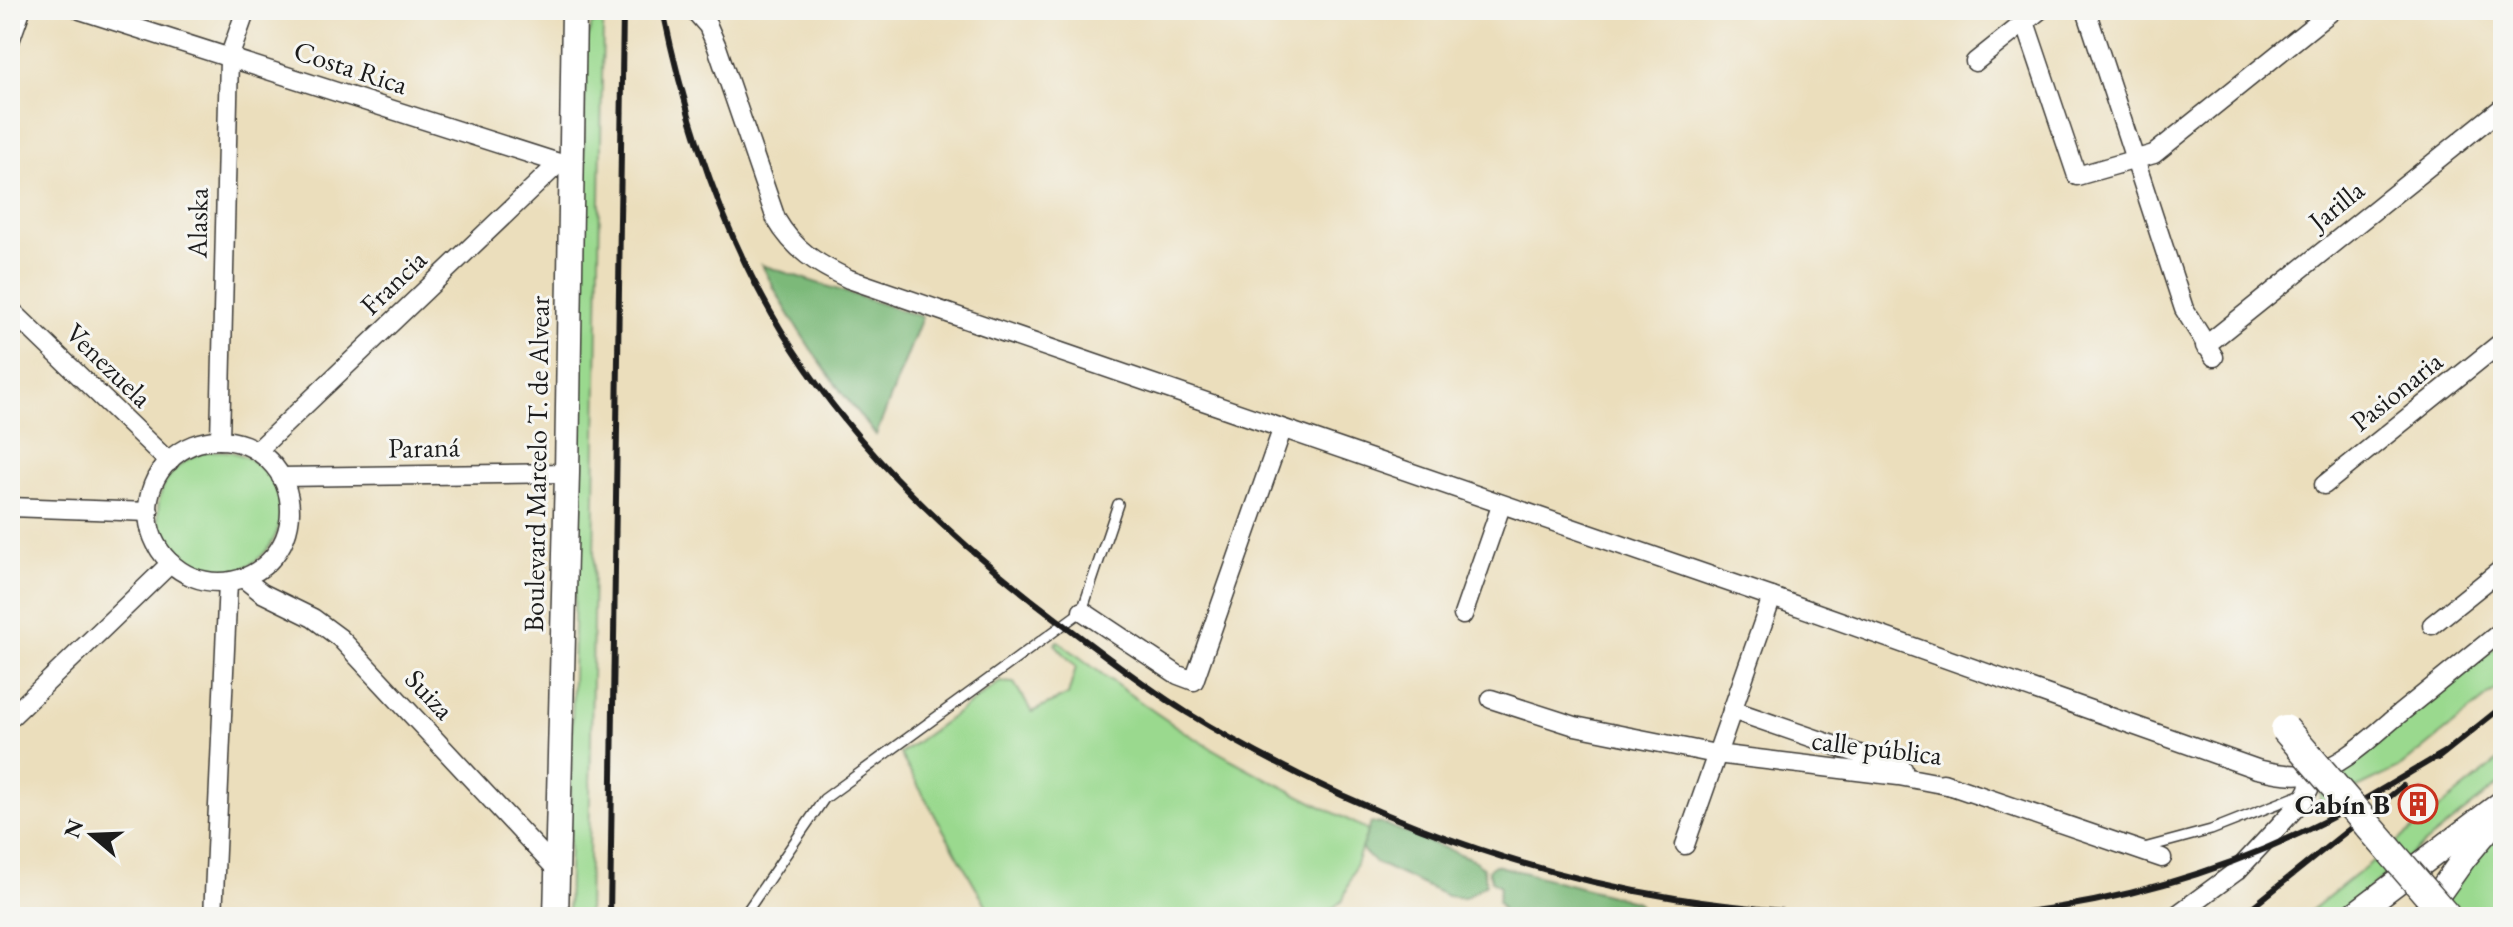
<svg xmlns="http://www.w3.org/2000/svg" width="2513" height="927" font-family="'EB Garamond',serif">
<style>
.green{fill:#9ad98e;stroke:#5b7a55;stroke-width:2}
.forest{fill:#7bb979;stroke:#4c6a4a;stroke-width:2}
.building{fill:#d88eaa}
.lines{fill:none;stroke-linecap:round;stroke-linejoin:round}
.service-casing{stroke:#3b3934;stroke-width:12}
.minor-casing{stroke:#3b3934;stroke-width:21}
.secondary-casing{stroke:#3b3934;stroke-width:27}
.service{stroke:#fff;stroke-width:9}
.minor{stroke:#fff;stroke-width:18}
.secondary{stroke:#fff;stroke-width:24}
.rail{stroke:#1c1c1c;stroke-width:6}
.primary-bridge-casing{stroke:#3b3934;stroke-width:31;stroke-linecap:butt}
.primary-bridge{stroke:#fff;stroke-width:28}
.labels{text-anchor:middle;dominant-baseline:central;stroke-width:6;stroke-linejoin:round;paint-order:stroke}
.street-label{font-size:28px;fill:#1c1c1c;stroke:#f6f6f2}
.poi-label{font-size:28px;font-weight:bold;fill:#1c1c1c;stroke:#f6f6f2;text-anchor:end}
</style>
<rect width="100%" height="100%" fill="#f6f6f2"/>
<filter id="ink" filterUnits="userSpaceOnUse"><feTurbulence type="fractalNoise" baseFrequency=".0125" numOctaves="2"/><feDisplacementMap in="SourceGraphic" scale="16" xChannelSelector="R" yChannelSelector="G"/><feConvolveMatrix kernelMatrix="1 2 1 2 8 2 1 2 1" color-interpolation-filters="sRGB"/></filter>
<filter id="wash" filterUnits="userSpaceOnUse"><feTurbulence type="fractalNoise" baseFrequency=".006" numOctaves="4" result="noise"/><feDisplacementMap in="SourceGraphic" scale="32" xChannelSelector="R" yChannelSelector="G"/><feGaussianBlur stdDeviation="1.8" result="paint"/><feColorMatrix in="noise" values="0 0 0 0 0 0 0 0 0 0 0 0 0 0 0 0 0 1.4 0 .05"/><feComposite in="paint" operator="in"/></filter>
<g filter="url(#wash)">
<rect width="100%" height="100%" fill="#ebdebc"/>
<!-- green -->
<g class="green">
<polygon points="603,21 588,917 568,917 586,42 592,24"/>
<circle cx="219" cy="512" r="61"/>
<path d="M1058,641C1101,673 1143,706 1188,734C1246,770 1307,799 1368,830L1343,900L1322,917H993L900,754L1000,682L1014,683L1032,712L1068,695L1076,667L1055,644Z"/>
<polygon points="2503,641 2503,684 2401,767 2318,807 2322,786"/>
<polygon points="2503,757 2503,781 2333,917 2303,917"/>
<polygon points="2503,824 2503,893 2482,917 2431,917"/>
</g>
<!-- forest -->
<g class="forest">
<path d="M762,265L922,317L876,435C831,382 793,327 762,265Z"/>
<polygon points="1371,823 1381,823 1472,859 1483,867 1486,884 1464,898 1447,896 1374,862 1361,849"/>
<polygon points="1495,865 1637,902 1648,917 1506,917 1498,901 1500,886 1492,881 1488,870"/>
</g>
<g id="blocks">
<!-- building -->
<polygon class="building" points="2423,790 2432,802 2412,818 2403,805"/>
</g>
</g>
<g filter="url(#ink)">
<use href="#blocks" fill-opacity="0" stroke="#3b3934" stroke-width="2"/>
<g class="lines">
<defs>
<g id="service">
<polyline points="2144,848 2211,830 2300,795"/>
<polyline points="743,917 824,799 1082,611 1118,504"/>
</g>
<g id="minor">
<polyline points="80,10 559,163"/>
<path d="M694,10L708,26L717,47L776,219C794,250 817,264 849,279L1772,597L2257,769C2274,773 2294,777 2312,773C2344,766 2373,735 2398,715C2433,687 2468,658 2503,630"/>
<polyline points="2021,10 2077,176 2154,154 2333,10"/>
<polyline points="2086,10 2184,309 2214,357"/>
<polyline points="10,41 21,10"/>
<polyline points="1975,62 2040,10"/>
<polyline points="10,309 169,462"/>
<polyline points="2205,346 2503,107"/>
<polyline points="220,440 229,58 246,10"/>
<circle cx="219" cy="511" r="71"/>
<polyline points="257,451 559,163 569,163"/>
<polyline points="281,477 567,473"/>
<polyline points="2324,485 2503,341"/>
<polyline points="10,507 149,512"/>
<polyline points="243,578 262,593 313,618 340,638 558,871"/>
<polyline points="1082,611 1178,675 1194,681 1282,430"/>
<polyline points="1463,615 1501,506"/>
<polyline points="2432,625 2503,568"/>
<polyline points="1491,699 1575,726 1716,754 1899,776 1952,786"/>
<polyline points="1732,710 1903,769"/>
<polyline points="10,718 171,563"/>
<polyline points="1943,783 2162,858"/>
<polyline points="1685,845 1772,597"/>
<polyline points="213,917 228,582"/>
<polyline points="2174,917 2238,870 2303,800 2309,789 2312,773"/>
</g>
<g id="secondary">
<polyline points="556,917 567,473 574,10"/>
<polyline points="2351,917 2503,802"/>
<polyline points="2422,917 2464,858 2496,820"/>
</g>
</defs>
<!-- service casing -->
<use href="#service" class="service-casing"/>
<!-- minor casing -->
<use href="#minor" class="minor-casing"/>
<!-- secondary casing -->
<use href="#secondary" class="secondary-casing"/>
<!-- service -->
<use href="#service" class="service"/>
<!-- minor -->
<use href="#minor" class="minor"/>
<!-- secondary -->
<use href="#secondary" class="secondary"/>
<!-- rail -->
<g class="rail">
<path d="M663,10C687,128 726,244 791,346C861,455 956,543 1059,621C1101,652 1142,685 1186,712C1333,802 1504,871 1675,898C1742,909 1811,914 1879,917"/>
<polyline points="2438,758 2503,706"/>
<polyline points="610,917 623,10"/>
<path d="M1981,917C2100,907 2216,876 2323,822C2365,801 2405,775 2445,752"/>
<polyline points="2240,917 2403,786"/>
</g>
<defs>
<polyline id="primary-bridge" points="2285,729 2447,917"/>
</defs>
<!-- primary-bridge casing -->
<use href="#primary-bridge" class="primary-bridge-casing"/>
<!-- primary-bridge -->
<use href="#primary-bridge" class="primary-bridge"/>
</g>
</g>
<!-- icons -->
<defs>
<symbol id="building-ring" viewBox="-11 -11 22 22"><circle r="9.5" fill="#f6f6f2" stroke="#c8321e" stroke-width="1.5"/><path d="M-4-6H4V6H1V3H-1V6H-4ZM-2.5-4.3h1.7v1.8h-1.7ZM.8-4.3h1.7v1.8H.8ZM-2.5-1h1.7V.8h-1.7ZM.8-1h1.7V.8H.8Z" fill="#c8321e"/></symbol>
</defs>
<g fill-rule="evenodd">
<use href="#building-ring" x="2396" y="782" width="44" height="44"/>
</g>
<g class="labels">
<!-- street labels -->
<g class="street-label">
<text transform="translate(351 67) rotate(18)">Costa Rica</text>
<text transform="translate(2336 205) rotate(-39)">Jarilla</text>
<text transform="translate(197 223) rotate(-89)">Alaska</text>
<text transform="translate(393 282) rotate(-44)">Francia</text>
<text transform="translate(109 365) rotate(44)">Venezuela</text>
<text transform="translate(2396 391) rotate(-39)">Pasionaria</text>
<text transform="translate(424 447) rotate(-1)">Paraná</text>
<text transform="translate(536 464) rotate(-89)">Boulevard Marcelo T. de Alvear</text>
<text transform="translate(430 694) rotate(47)">Suiza</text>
<text transform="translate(1877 747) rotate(7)">calle pública</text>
</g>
<!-- poi labels -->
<g class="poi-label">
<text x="2390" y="804">Cabín B</text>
</g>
</g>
<!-- margin -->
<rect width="2513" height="927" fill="none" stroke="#f6f6f2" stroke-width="40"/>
<!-- north arrow -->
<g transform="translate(92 835) rotate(289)" stroke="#f6f6f2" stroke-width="6" paint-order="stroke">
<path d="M0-6L14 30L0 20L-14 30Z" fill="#1c1c1c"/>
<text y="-12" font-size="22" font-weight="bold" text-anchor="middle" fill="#1c1c1c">N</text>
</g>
</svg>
